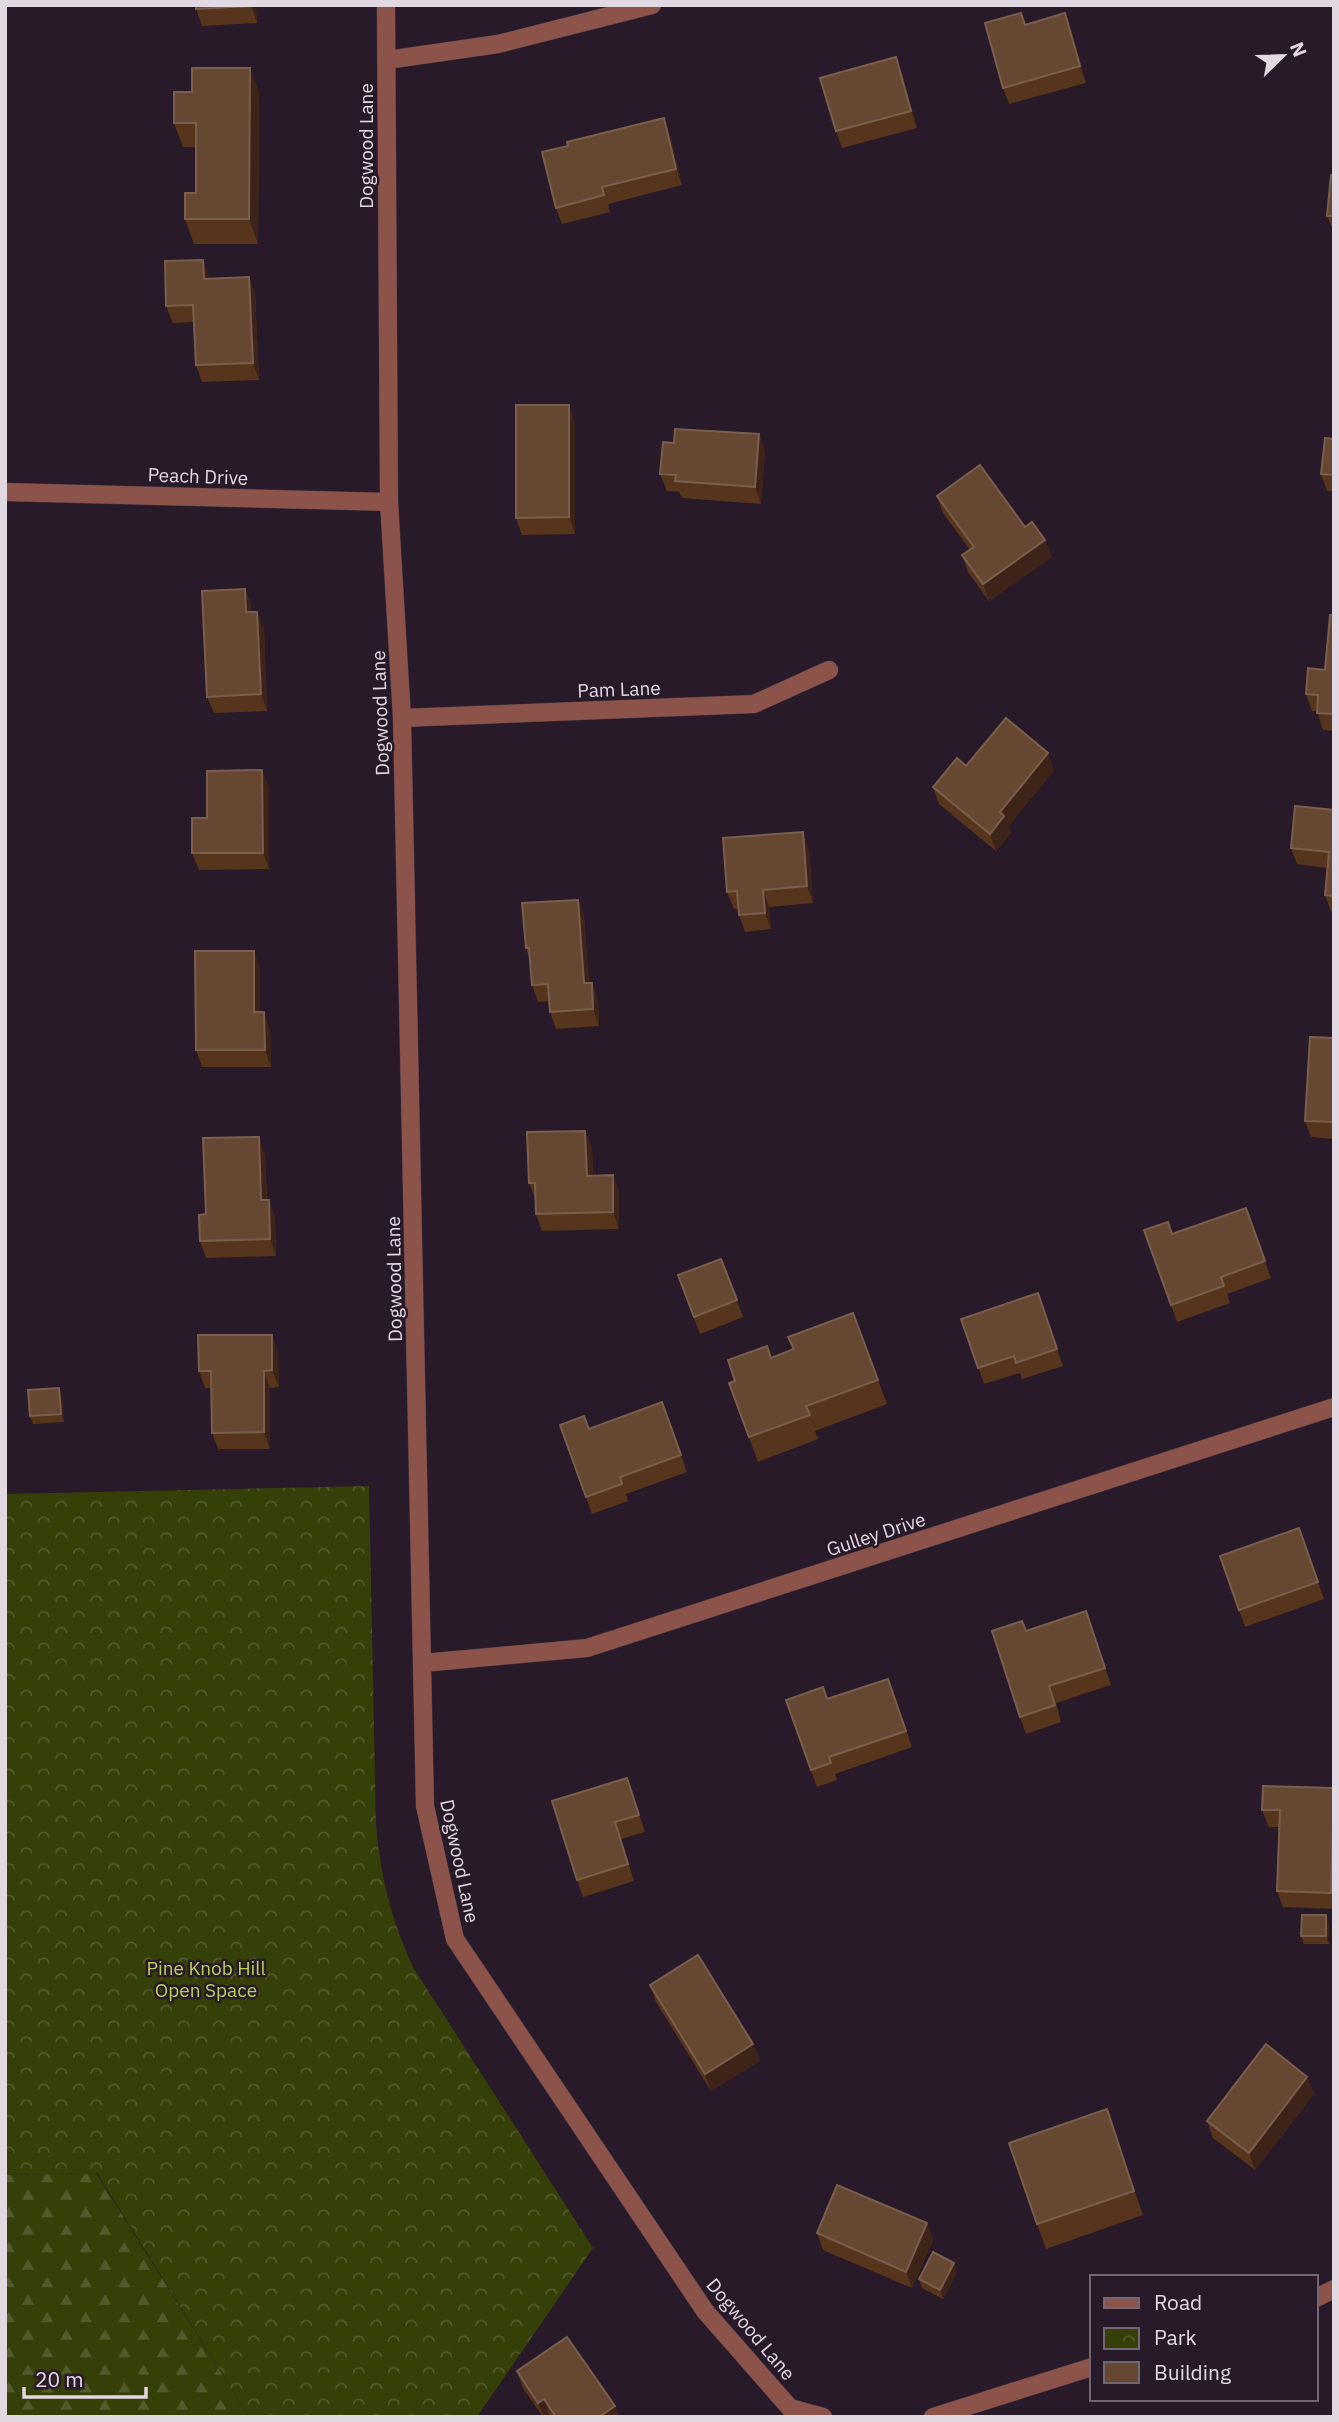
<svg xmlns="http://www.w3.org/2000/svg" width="1339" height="2422" font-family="'IBM Plex Sans',sans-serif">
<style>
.forest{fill:url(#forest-firs)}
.park{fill:url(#park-crowns)}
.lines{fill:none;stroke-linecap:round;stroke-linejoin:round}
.street-casing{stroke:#423542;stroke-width:19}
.street{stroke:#8c534b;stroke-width:18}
.wall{fill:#57351c}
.shaded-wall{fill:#3e2318}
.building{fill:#664731;stroke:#7a5e4d;stroke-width:2}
.labels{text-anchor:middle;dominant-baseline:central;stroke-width:5;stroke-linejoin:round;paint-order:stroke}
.street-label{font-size:19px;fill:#e2d8e2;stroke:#281a28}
.park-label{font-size:19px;fill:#b9cf5e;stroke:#281a28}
</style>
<defs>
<pattern id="forest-firs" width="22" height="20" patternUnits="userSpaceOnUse" patternTransform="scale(1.75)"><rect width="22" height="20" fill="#353f08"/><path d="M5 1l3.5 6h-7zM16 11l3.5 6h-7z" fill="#525a2c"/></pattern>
<pattern id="park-crowns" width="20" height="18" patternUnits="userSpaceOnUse" patternTransform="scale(1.75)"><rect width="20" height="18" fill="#353f08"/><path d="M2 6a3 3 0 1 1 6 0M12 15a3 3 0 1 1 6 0" fill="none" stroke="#525a2c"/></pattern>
</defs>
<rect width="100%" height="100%" fill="#281a28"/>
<!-- forest -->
<polygon class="forest" points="96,2173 249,2417 5,2417 5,2175"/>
<!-- park -->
<path class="park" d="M369,1486L376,1826C381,1878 391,1919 413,1967L593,2248L477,2417H249L97,2173L5,2175V1494Z"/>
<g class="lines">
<defs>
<g id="street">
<polyline points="386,5 389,502 402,718 425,1806 455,1939 705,2311 790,2408 823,2417"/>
<polyline points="387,60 498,44 652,5"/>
<polyline points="5,492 389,502"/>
<polyline points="402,718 754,704 829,670"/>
<polyline points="423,1663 587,1648 1334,1407"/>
<polyline points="1316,2298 1334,2289"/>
<polyline points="933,2417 1092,2367"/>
</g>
</defs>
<!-- street casing -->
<use href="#street" class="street-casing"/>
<!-- street -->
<use href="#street" class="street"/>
</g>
<!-- wall -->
<g class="wall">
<polygon points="196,5 256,5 257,23 202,26 196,9"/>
<polygon points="1021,13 1025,24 1071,30 1086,83 1009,104 1003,88"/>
<polygon points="896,57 902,74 917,128 842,148 836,131"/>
<polygon points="259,92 258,244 194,244 185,219 196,193 196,147 183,147 174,123"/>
<polygon points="670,135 682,185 608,204 610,212 562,224 556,208"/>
<polygon points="1334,175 1334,232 1327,216"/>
<polygon points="209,276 209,279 255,294 259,380 202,382 196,365 194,322 173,323 166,306"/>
<polygon points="575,422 575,534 522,535 516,518"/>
<polygon points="759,434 765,451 761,504 682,498 679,492 667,491 660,474 674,443"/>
<polygon points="1334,439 1334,491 1327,491 1321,474"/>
<polygon points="937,496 1025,527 1045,540 1052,557 989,601 968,572 962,555 970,550 943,513"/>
<polygon points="245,589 251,606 251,612 257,612 264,628 267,711 214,713 207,697"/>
<polygon points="1334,615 1334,731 1323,730 1317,711 1312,711 1306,694 1325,670"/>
<polygon points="966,766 1054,770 1008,827 1011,833 996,851 939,804 933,787"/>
<polygon points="269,787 269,869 199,870 192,853 207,818"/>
<polygon points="1334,810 1334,913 1331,912 1325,895 1327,868 1297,864 1291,848"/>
<polygon points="809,849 813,903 769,907 771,929 745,932 739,915 738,909 734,909 727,892"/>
<polygon points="578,900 584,917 589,983 598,1000 599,1026 556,1029 550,1012 549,1001 538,1002 532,985 530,960 526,948"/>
<polygon points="260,968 260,1012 270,1029 271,1067 202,1067 196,1050"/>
<polygon points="1334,1038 1334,1139 1311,1137 1305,1121"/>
<polygon points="585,1131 592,1148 593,1176 613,1175 619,1192 619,1229 542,1231 536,1214 536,1200 529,1183"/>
<polygon points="265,1154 267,1200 269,1200 275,1217 276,1256 206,1258 200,1241 206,1214"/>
<polygon points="1246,1208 1271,1278 1227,1294 1230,1303 1177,1322 1144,1230 1172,1234"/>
<polygon points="721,1259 743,1317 700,1334 678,1275"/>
<polygon points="1038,1293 1063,1366 1022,1379 1020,1373 984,1384 961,1319"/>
<polygon points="788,1337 878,1380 887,1404 815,1431 818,1439 758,1462 729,1383 735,1381 771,1358 793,1350"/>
<polygon points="278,1352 279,1387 270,1388 270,1449 218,1449 212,1433 211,1388 205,1388 199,1371"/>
<polygon points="62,1396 64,1422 33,1424 30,1416"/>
<polygon points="662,1402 687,1472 626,1494 628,1501 592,1514 560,1425 589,1429"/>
<polygon points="1299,1528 1324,1599 1245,1627 1220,1556"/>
<polygon points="1086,1611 1111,1685 1056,1703 1061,1722 1026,1734 1020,1717 1026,1631"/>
<polygon points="888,1679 912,1747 835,1774 837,1780 817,1787 786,1700 827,1699"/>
<polygon points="627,1778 645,1832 621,1839 634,1881 583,1897 577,1880"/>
<polygon points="1334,1788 1334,1909 1283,1907 1277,1891 1279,1827 1269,1827 1262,1810"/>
<polygon points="1329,1924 1329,1944 1304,1944 1301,1936"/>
<polygon points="650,1985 753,2044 760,2061 711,2091 656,2002"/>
<polygon points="1307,2077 1314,2094 1255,2170 1213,2138 1207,2121"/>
<polygon points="1115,2134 1143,2215 1046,2249 1037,2224"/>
<polygon points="927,2223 933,2240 912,2288 823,2250 817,2233"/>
<polygon points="957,2272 943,2299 922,2288 919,2279"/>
<polygon points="517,2371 615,2406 619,2417 543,2417 523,2388"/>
</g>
<!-- shaded-wall -->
<g class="shaded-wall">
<polygon points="251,5 256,5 257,23"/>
<polygon points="1065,13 1071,30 1086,83 1080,66"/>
<polygon points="896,57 902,74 917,128 911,111"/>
<polygon points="250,68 259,92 258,244 249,219"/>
<polygon points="664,118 670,135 682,185 676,169"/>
<polygon points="203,260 209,276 210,296 204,279"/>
<polygon points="249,277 255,294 259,380 253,363"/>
<polygon points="569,405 575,422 575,534 569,517"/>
<polygon points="759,434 765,451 761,504 755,487"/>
<polygon points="1045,540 1052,557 989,601 983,584"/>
<polygon points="245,589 251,606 252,629 246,612"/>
<polygon points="257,612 264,628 267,711 261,694"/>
<polygon points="1048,753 1054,770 1008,827 1011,833 996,851 990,834 1000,812"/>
<polygon points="262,770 269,787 269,869 263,853"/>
<polygon points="803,832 809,849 813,903 807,886"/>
<polygon points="763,890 769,907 771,929 765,913"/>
<polygon points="578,900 584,917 590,1000 584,983"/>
<polygon points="254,951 260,968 260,1029 254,1012"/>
<polygon points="592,983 598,1000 599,1026 593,1009"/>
<polygon points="264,1012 270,1029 271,1067 265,1050"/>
<polygon points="585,1131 592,1148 593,1193 587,1176"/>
<polygon points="259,1137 265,1154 267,1217 261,1200"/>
<polygon points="613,1175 619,1192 619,1229 613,1212"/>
<polygon points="269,1200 275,1217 276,1256 270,1239"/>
<polygon points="272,1335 278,1352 279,1387 272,1370"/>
<polygon points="264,1371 270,1388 270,1449 264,1432"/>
<polygon points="59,1388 62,1396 64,1422 61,1414"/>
<polygon points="1334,1802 1334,1900 1331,1893"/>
<polygon points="1326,1915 1329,1924 1329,1944 1326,1936"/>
<polygon points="753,2044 760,2061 711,2091 705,2074"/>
<polygon points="1307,2077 1314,2094 1255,2170 1249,2153"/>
<polygon points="927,2223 933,2240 912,2288 906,2272"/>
<polygon points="954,2263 957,2272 943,2299 940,2290"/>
<polygon points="544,2399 550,2416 549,2417 544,2417 538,2403"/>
<polygon points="615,2406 619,2417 599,2417"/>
</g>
<!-- building -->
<g class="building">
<polygon points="196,5 251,5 251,6 196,9"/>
<polygon points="1021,13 1025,25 1065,13 1080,66 1003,88 985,23"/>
<polygon points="896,57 911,111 836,131 820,78"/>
<polygon points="192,68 250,68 249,219 185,219 185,193 196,193 196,123 174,123 174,92 192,92"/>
<polygon points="664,118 676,169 602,187 604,195 556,208 542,152 568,146 567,142"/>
<polygon points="1331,175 1334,175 1334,216 1327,216"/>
<polygon points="203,260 204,279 249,277 253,363 196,365 193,305 166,306 165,261"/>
<polygon points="516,405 569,405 569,517 516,518"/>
<polygon points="675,429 759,434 755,487 675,481 676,475 660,474 663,442 674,443"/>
<polygon points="1325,438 1334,439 1334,475 1321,474"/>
<polygon points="980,465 1025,527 1032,522 1045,540 983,584 962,555 974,547 937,496"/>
<polygon points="245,589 246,612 257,612 261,694 207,697 202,591"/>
<polygon points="1330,615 1334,615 1334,714 1317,713 1318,695 1306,694 1308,668 1325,670"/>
<polygon points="1006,718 1048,753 1000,812 1004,816 990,834 933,787 957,758 966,766"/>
<polygon points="262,770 263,853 192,853 192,818 207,818 207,771"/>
<polygon points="1295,806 1334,810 1334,896 1325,895 1329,852 1291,848"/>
<polygon points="803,832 807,886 763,890 765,913 739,915 737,891 727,892 723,838"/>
<polygon points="578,900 584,983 592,983 593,1009 550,1012 548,984 532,985 529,948 526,948 522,903"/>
<polygon points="195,951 254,951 254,1012 264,1012 265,1050 196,1050"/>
<polygon points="1310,1037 1334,1038 1334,1122 1305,1121"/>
<polygon points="585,1131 587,1176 613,1175 613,1212 536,1214 535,1183 529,1183 527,1132"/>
<polygon points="259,1137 261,1200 269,1200 270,1239 200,1241 199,1215 206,1214 203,1138"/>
<polygon points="1246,1208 1265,1261 1221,1277 1224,1286 1171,1305 1144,1230 1168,1222 1172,1234"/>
<polygon points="721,1259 737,1300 694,1317 678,1275"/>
<polygon points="1038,1293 1057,1349 1016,1363 1014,1356 978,1368 961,1319"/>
<polygon points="853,1313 878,1380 806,1406 810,1415 749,1437 729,1383 735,1381 728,1360 767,1346 771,1358 794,1349 788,1337"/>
<polygon points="198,1335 272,1335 272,1370 264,1371 264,1432 212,1433 211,1371 199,1371"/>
<polygon points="59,1388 61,1414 30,1416 28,1390"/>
<polygon points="662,1402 681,1455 620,1477 622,1484 586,1497 560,1425 584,1416 589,1429"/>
<polygon points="1299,1528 1318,1582 1239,1610 1220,1556"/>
<polygon points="1086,1611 1105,1668 1049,1686 1055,1705 1020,1717 992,1631 1022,1621 1026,1631"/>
<polygon points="888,1679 906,1731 829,1757 831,1763 811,1770 786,1700 823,1687 827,1699"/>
<polygon points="627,1778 639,1815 615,1822 628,1864 577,1880 552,1801"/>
<polygon points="1263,1786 1334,1788 1331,1893 1277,1891 1280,1810 1262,1810"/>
<polygon points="1302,1915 1326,1915 1326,1936 1301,1936"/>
<polygon points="698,1955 753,2044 705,2074 650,1985"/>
<polygon points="1266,2044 1307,2077 1249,2153 1207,2121"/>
<polygon points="1107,2109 1134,2191 1037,2224 1009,2143"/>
<polygon points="837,2185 927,2223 906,2272 817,2233"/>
<polygon points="933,2252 954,2263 940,2290 919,2279"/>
<polygon points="567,2337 615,2406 599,2417 556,2417 544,2399 538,2403 517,2371"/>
</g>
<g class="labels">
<!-- street labels -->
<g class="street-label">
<text transform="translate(366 146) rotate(-90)">Dogwood Lane</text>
<text transform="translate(198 476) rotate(2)">Peach Drive</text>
<text transform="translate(619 689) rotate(-2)">Pam Lane</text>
<text transform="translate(380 713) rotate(-92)">Dogwood Lane</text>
<text transform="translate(394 1279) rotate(-91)">Dogwood Lane</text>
<text transform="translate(876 1534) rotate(-18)">Gulley Drive</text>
<text transform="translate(460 1861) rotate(78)">Dogwood Lane</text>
<text transform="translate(751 2329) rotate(50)">Dogwood Lane</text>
</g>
<!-- park labels -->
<g class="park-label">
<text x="206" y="1968">Pine Knob Hill<tspan x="206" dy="22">Open Space</tspan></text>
</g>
</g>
<!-- border -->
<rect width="1339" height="2422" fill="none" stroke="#e2d8e2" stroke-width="14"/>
<!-- legend -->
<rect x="1090" y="2275" width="228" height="126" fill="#281a28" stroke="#726672" stroke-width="2"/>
<rect x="1104" y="2298" width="35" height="10" fill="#8c534b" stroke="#726672" stroke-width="2"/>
<text x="1154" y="2310" font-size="21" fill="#e2d8e2">Road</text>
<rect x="1104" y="2328" width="35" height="21" fill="url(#park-crowns)" stroke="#726672" stroke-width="2"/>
<text x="1154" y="2345" font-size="21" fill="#e2d8e2">Park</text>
<rect x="1104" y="2362" width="35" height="21" fill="#664731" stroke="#726672" stroke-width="2"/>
<text x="1154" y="2380" font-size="21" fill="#e2d8e2">Building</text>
<!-- north arrow -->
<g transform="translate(1283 56) rotate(67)" stroke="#281a28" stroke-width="5" paint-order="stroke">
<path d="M0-5L12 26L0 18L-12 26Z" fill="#e2d8e2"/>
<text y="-10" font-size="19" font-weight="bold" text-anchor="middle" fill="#e2d8e2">N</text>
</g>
<!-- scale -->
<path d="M24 2387v10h122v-10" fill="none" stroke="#e2d8e2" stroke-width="3.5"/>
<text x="35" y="2387" font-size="21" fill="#e2d8e2" stroke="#281a28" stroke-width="5" paint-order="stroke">20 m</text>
</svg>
